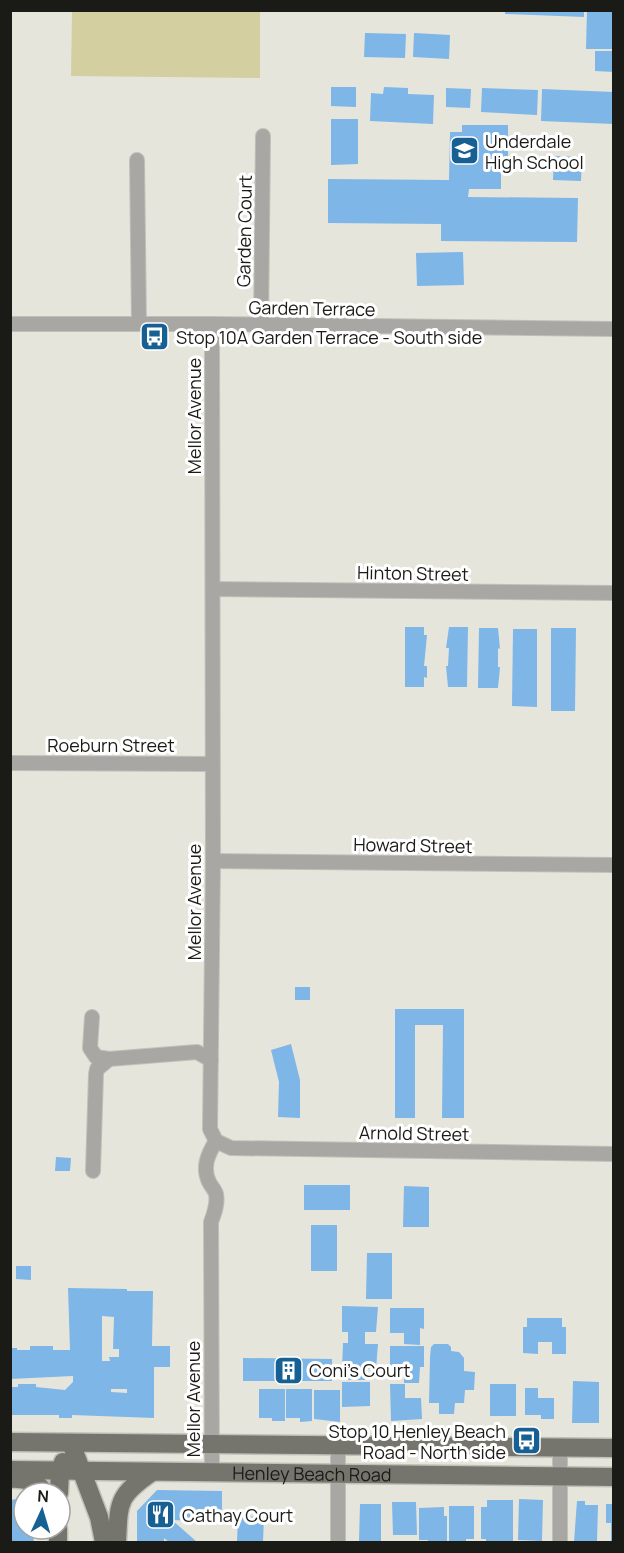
<svg xmlns="http://www.w3.org/2000/svg" width="624" height="1553" font-family="Manrope,sans-serif">
<style>
.green{fill:#d3cfa0}
.building{fill:#7db6e7;fill-rule:evenodd}
.lines{fill:none;stroke-linecap:round;stroke-linejoin:round}
.minor-casing{stroke:#c1c0b8;stroke-width:16}
.major-casing{stroke:#c1c0b8;stroke-width:21}
.minor{stroke:#a8a7a4;stroke-width:14}
.major{stroke:#75746d;stroke-width:18}
.labels{text-anchor:middle;dominant-baseline:central;stroke-width:6;stroke-linejoin:round;paint-order:stroke}
.poi-label{font-size:18px;fill:#1a1a16;stroke:#fff;text-anchor:start}
.street-label{font-size:18px;fill:#1a1a16;stroke:#fff}
</style>
<rect width="100%" height="100%" fill="#e6e5dc"/>
<!-- green -->
<polygon class="green" points="72,11 260,11 260,78 71,76"/>
<!-- building -->
<g class="building">
<polygon points="505,10 584,10 584,17 505,14"/>
<polygon points="587,10 614,10 614,49 586,49"/>
<polygon points="365,33 406,34 405,58 364,57"/>
<polygon points="414,33 450,35 449,59 413,57"/>
<polygon points="595,51 614,51 614,72 595,71"/>
<polygon points="331,87 356,87 356,107 331,106"/>
<polygon points="384,87 408,88 408,94 434,95 433,124 370,121 371,93 383,94"/>
<polygon points="446,88 471,89 470,108 446,107"/>
<polygon points="482,88 538,90 537,115 481,112"/>
<polygon points="542,89 614,92 614,124 541,121"/>
<polygon points="331,119 358,119 358,164 331,165"/>
<polygon points="462,125 508,125 508,171 501,171 501,189 469,189 468,197 578,198 577,242 441,241 441,224 328,223 328,179 449,180 450,132 462,132"/>
<polygon points="554,156 582,157 581,181 553,180"/>
<polygon points="463,252 464,285 417,286 416,253"/>
<polygon points="405,627 424,627 424,635 427,635 424,666 427,666 427,678 424,677 424,687 405,687"/>
<polygon points="449,627 468,627 467,687 448,687 446,666 448,666 449,648 446,648"/>
<polygon points="479,628 498,628 500,649 498,648 498,667 500,667 498,688 478,688"/>
<polygon points="551,628 576,628 575,711 551,711"/>
<polygon points="513,629 537,629 537,707 512,706"/>
<rect x="295" y="987" width="15" height="13"/>
<polygon points="395,1009 464,1009 464,1118 442,1118 443,1025 415,1025 415,1118 395,1118"/>
<polygon points="291,1044 300,1080 300,1118 278,1117 279,1082 271,1050"/>
<polygon points="56,1157 71,1158 70,1171 55,1171"/>
<rect x="304" y="1185" width="46" height="25"/>
<polygon points="404,1186 429,1187 429,1227 403,1227"/>
<rect x="311" y="1225" width="26" height="46"/>
<polygon points="367,1253 392,1253 392,1299 366,1299"/>
<polygon points="16,1266 31,1266 31,1280 16,1279"/>
<path d="M68,1288L127,1289V1291H153L152,1346H170V1367H154V1418L72,1415V1418H59V1415H10V1387H18V1384H36V1387L65,1390L73,1382V1376L10,1379V1348H17V1350H30V1346H53V1350H70ZM102,1316L114,1317L113,1349H119V1357H109L110,1361H102ZM111,1389H127V1393L111,1392Z"/>
<polygon points="342,1306 378,1307 376,1332 365,1332 365,1344 378,1344 376,1369 365,1369 365,1380 348,1380 348,1369 342,1369 343,1343 348,1343 348,1332 342,1332"/>
<polygon points="390,1308 424,1308 424,1329 420,1328 420,1345 404,1344 404,1333 390,1333"/>
<polygon points="527,1318 562,1318 562,1327 566,1327 566,1354 552,1354 552,1342 538,1342 538,1354 523,1353 523,1327 527,1327"/>
<polygon points="434,1344 448,1344 451,1347 451,1351 459,1352 464,1358 464,1371 475,1372 474,1390 465,1390 464,1403 455,1403 454,1414 439,1414 439,1403 429,1403 430,1357 431,1347"/>
<polygon points="390,1346 424,1346 424,1367 420,1367 419,1383 404,1383 404,1371 390,1371"/>
<polygon points="243,1358 332,1359 332,1381 243,1381"/>
<polygon points="573,1381 599,1382 599,1423 572,1423"/>
<polygon points="342,1382 370,1382 370,1406 342,1407"/>
<polygon points="390,1384 405,1384 405,1398 421,1398 422,1419 391,1421"/>
<rect x="490" y="1384" width="26" height="32"/>
<polygon points="525,1388 538,1388 538,1398 554,1398 554,1419 541,1419 541,1415 525,1415"/>
<polygon points="259,1389 285,1389 285,1421 272,1421 272,1418 259,1418"/>
<polygon points="286,1389 312,1389 312,1421 300,1422 300,1418 286,1418"/>
<polygon points="314,1390 340,1390 340,1422 314,1419"/>
<polygon points="157,1490 222,1491 222,1522 172,1520 197,1542 169,1542 164,1538 164,1542 137,1542 137,1511"/>
<polygon points="24,1498 24,1529 32,1529 34,1542 12,1542 10,1500"/>
<polygon points="519,1499 543,1500 542,1541 518,1540"/>
<polygon points="487,1500 513,1500 513,1542 486,1542 486,1539 481,1539 481,1507 487,1507"/>
<polygon points="577,1501 585,1501 585,1505 598,1505 597,1542 574,1542"/>
<polygon points="392,1502 416,1502 417,1535 393,1535"/>
<polygon points="360,1504 381,1504 381,1542 359,1542"/>
<polygon points="606,1504 614,1504 614,1542 611,1542 611,1523 606,1523"/>
<polygon points="449,1506 474,1506 474,1539 466,1539 466,1542 449,1542"/>
<polygon points="444,1507 444,1516 447,1516 447,1542 428,1542 428,1540 419,1540 419,1508"/>
<polygon points="238,1516 264,1517 263,1542 237,1542"/>
</g>
<g class="lines">
<defs>
<g id="minor">
<polyline points="137,160 139,324"/>
<polyline points="10,324 212,324 614,329"/>
<polyline points="261,326 263,136"/>
<polyline points="213,589 614,593"/>
<polyline points="10,763 211,764"/>
<polyline points="213,861 614,865"/>
<polyline points="92,1017 90,1048 96,1057 109,1059"/>
<polyline points="216,1141 231,1148 614,1154"/>
<polyline points="93,1171 96,1074 97,1069 109,1059 197,1052 211,1060"/>
<polyline points="338,1446 338,1542"/>
<path d="M212,1472L211,1222C214,1214 218,1204 216,1194C215,1190 211,1186 209,1182C202,1167 208,1154 216,1141L210,1129L213,861L212,324"/>
<polyline points="560,1542 560,1448"/>
</g>
<g id="major">
<polyline points="10,1442 614,1448"/>
<polyline points="71,1443 99,1517 104,1542"/>
<path id="s1" d="M10,1470L614,1477"/>
<path d="M10,1479C24,1478 37,1481 45,1493"/>
<polyline points="59,1493 60,1471 63,1462"/>
<polyline points="58,1542 58,1529"/>
<path d="M117,1542C119,1502 117,1496 152,1472"/>
</g>
</defs>
<!-- minor casing -->
<use href="#minor" class="minor-casing"/>
<!-- major casing -->
<use href="#major" class="major-casing"/>
<!-- minor -->
<use href="#minor" class="minor"/>
<!-- major -->
<use href="#major" class="major"/>
</g>
<!-- icons -->
<defs>
<symbol id="school-square" viewBox="-11 -11 22 22"><rect x="-9" y="-9" width="18" height="18" rx="4" fill="#166093" stroke="#fff"/><path d="M0-5L7-2L0 1L-7-2ZM-4 1L0 2.5L4 1V4Q0 6-4 4Z" fill="#fff"/></symbol>
<symbol id="bus-square" viewBox="-11 -11 22 22"><rect x="-9" y="-9" width="18" height="18" rx="4" fill="#166093" stroke="#fff"/><path d="M-5-6H5V4H4V6H2V4H-2V6H-4V4H-5ZM-3.5-4V0h7V-4ZM-3.5 1.2v1.5H-2V1.2ZM2 1.2v1.5H3.5V1.2Z" fill="#fff"/></symbol>
<symbol id="building-square" viewBox="-11 -11 22 22"><rect x="-9" y="-9" width="18" height="18" rx="4" fill="#166093" stroke="#fff"/><path d="M-4-6H4V6H1V3H-1V6H-4ZM-2.5-4.3h1.7v1.8h-1.7ZM.8-4.3h1.7v1.8H.8ZM-2.5-1h1.7V.8h-1.7ZM.8-1h1.7V.8H.8Z" fill="#fff"/></symbol>
<symbol id="restaurant-square" viewBox="-11 -11 22 22"><rect x="-9" y="-9" width="18" height="18" rx="4" fill="#166093" stroke="#fff"/><path d="M-5-6h1v4h1v-4h1v4h1v-4h1v5L-1.5 .5V6h-2V.5L-5-1ZM5-6V6H3V1.5H1.5Q1.5-4 5-6Z" fill="#fff"/></symbol>
</defs>
<g fill-rule="evenodd">
<use href="#school-square" x="448" y="134" width="33" height="33"/>
<use href="#bus-square" x="138" y="320" width="33" height="33"/>
<use href="#building-square" x="272" y="1354" width="33" height="33"/>
<use href="#bus-square" x="510" y="1424" width="33" height="33"/>
<use href="#restaurant-square" x="144" y="1498" width="33" height="33"/>
</g>
<g class="labels">
<!-- poi labels -->
<g class="poi-label">
<text x="485" y="141">Underdale<tspan x="485" dy="21">High School</tspan></text>
<text x="176" y="337">Stop 10A Garden Terrace - South side</text>
<text x="309" y="1370">Coni's Court</text>
<text x="506" y="1431" text-anchor="end">Stop 10 Henley Beach<tspan x="506" dy="21">Road - North side</tspan></text>
<text x="182" y="1515">Cathay Court</text>
</g>
<!-- street labels -->
<g class="street-label">
<text transform="translate(244 231) rotate(-89)">Garden Court</text>
<text transform="translate(312 308) rotate(1)">Garden Terrace</text>
<text transform="translate(194 416) rotate(-90)">Mellor Avenue</text>
<text transform="translate(413 573) rotate(1)">Hinton Street</text>
<text x="111" y="745">Roeburn Street</text>
<text transform="translate(413 845) rotate(1)">Howard Street</text>
<text transform="translate(194 902) rotate(-90)">Mellor Avenue</text>
<text transform="translate(414 1133) rotate(1)">Arnold Street</text>
<text transform="translate(193 1399) rotate(-90)">Mellor Avenue</text>
<text stroke="none"><textPath href="#s1" startOffset="302">Henley Beach Road</textPath></text>
</g>
</g>
<!-- border -->
<rect width="624" height="1553" fill="none" stroke="#1a1a16" stroke-width="24"/>
<!-- north arrow -->
<g transform="translate(42 1511) rotate(4)"><circle r="28" fill="#ffffff" stroke="#a3a3a2" stroke-width="1.5"/>
<path d="M0-4.5L10 22L0 15L-10 22Z" fill="#166093"/>
<text y="-9" font-size="16" font-weight="bold" text-anchor="middle" fill="#1a1a16">N</text>
</g>
</svg>
